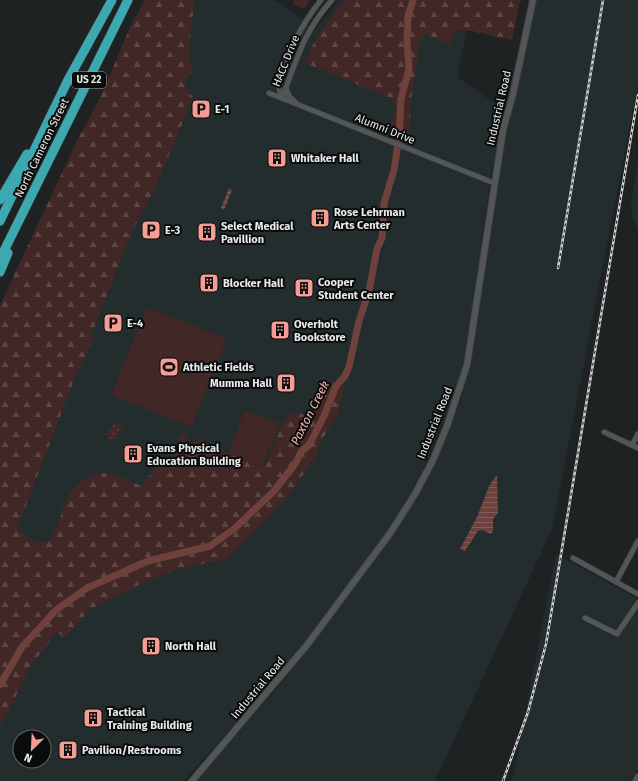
<svg xmlns="http://www.w3.org/2000/svg" width="638" height="781" font-family="'Fira Sans',sans-serif">
<style>
.built{fill:#232d2e;fill-rule:evenodd}
.grass{fill:url(#grass-dots)}
.forest{fill:url(#forest-firs)}
.pitch{fill:#412725}
.water{fill:url(#water-rules)}
.lines{fill:none;stroke-linecap:round;stroke-linejoin:round}
.river{stroke:#6e413d;stroke-width:7}
.minor-casing{stroke:#3a3c3d;stroke-width:6}
.tertiary-casing{stroke:#3a3c3d;stroke-width:8}
.motorway-casing{stroke:#3a3c3d;stroke-width:10}
.minor{stroke:#535657;stroke-width:5}
.tertiary{stroke:#535657;stroke-width:6}
.motorway{stroke:#3ca8b0;stroke-width:9}
.rail-casing{stroke:#d2d5d5;stroke-width:2.5}
.rail{stroke:#0a0b0b;stroke-width:1;stroke-dasharray:3;stroke-linecap:butt}
.labels{text-anchor:middle;dominant-baseline:central;stroke-width:4;stroke-linejoin:round;paint-order:stroke}
.shield{fill:#0a0b0b;stroke:#a6a8a8;stroke-width:1}
.shield-label{font-size:10px;font-weight:bold;fill:#e9ebeb}
.street-label{font-size:11px;fill:#e9ebeb;stroke:#0a0b0b}
.poi-label{font-size:11px;font-weight:bold;fill:#e9ebeb;stroke:#0a0b0b;text-anchor:start}
.water-label{font-size:12px;font-style:italic;fill:#f8b9b3;stroke:#0a0b0b}
</style>
<defs>
<pattern id="grass-dots" width="8" height="8" patternUnits="userSpaceOnUse"><rect width="8" height="8" fill="#412725"/><path d="M2 2h.1M6 6h.1" fill="none" stroke="#5c4645" stroke-width="1.8" stroke-linecap="round"/></pattern>
<pattern id="forest-firs" width="22" height="20" patternUnits="userSpaceOnUse"><rect width="22" height="20" fill="#412725"/><path d="M5 1l3.5 6h-7zM16 11l3.5 6h-7z" fill="#5c4645"/></pattern>
<pattern id="water-rules" width="6" height="5" patternUnits="userSpaceOnUse"><rect width="6" height="5" fill="#6e413d"/><path d="M0 2.5h6" fill="none" stroke="#835d59"/></pattern>
</defs>
<rect width="100%" height="100%" fill="#1f2222"/>
<!-- built -->
<g class="built">
<path d="M153,0H271L280,3L315,30L339,0H520L512,40L467,30L457,77L506,111L491,173L465,357L455,391L420,477L388,532L354,579L280,673L184,781H0V353ZM20,737H44V761H20Z"/>
<polygon points="536,0 638,0 638,83 552,529 435,781 197,781 278,687 383,549 430,473 446,438 461,399 470,365 505,139"/>
<polygon points="638,162 638,231 632,216 631,203"/>
<polygon points="556,554 638,599 638,768 630,781 511,781 514,773"/>
</g>
<!-- grass -->
<polygon class="grass" points="114,424 122,426 116,439 110,440 106,435"/>
<!-- forest -->
<g class="forest">
<path d="M145,0H195C193,18 185,55 193,71L185,80V88L193,97L154,191L132,231L92,334L93,340L75,378L18,526C22,537 44,551 52,536C67,511 58,494 89,478C96,475 102,472 110,473L142,486L157,465L171,459L178,450C182,450 194,441 198,438L212,446L220,447L225,452L264,468C269,457 282,420 290,415C293,413 299,414 302,414L306,417L312,415L320,405V401L324,398L332,382L345,387L340,401L339,411L319,445L318,452L310,465L284,501L227,559L182,568L146,581L91,609L64,638L57,632L29,668L5,719L0,725V305L76,143L101,96L130,27Z"/>
<polygon points="294,0 310,0 305,8 300,8 293,4"/>
<path d="M346,0H520L512,40L467,30L454,31L450,44L426,34L420,41L411,101L410,131L406,136L404,144L390,138C390,126 396,114 395,103L392,102L393,99L305,63C314,40 327,18 346,0Z"/>
</g>
<!-- pitch -->
<g class="pitch">
<polygon points="149,308 225,338 226,341 192,425 189,426 113,396 112,393 146,309"/>
<polygon points="245,410 280,424 262,467 228,453"/>
<polygon points="181,432 188,435 183,447 176,444"/>
</g>
<!-- water -->
<g class="water">
<polygon points="229,188 232,190 224,210 221,208"/>
<polygon points="497,475 498,513 493,519 493,531 491,534 482,530 478,531 465,551 460,549 477,517 490,484"/>
</g>
<g class="lines">
<!-- river -->
<polyline class="river" points="0,685 22,647 56,610 87,588 148,561 210,546 234,529 274,491 295,464 301,452 309,445 324,416 336,386 345,376 349,367 359,321 369,291 377,249 382,238 384,203 394,170 399,138 401,99 409,69 407,41 408,16 413,0"/>
<defs>
<g id="minor">
<polyline points="286,88 289,96 296,103"/>
<polyline points="269,93 494,183"/>
<path d="M282,98C297,60 303,32 332,0"/>
<path d="M282,98C281,95 279,90 279,86C277,65 308,16 321,0"/>
<polyline points="604,432 638,448"/>
<polyline points="632,445 638,434"/>
<polyline points="573,558 638,594"/>
<polyline points="616,582 638,541"/>
<polyline points="585,618 617,634 638,603"/>
</g>
<g id="tertiary">
<polyline points="192,781 307,645 391,532 415,494 433,460 447,426 467,365 503,130 513,94 533,0"/>
<polyline points="636,781 638,777"/>
</g>
<g id="motorway">
<polyline points="0,200 27,154"/>
<polyline points="0,221 68,80 112,0"/>
<polyline points="0,259 128,0"/>
<polyline points="0,272 8,253"/>
</g>
</defs>
<!-- minor casing -->
<use href="#minor" class="minor-casing"/>
<!-- tertiary casing -->
<use href="#tertiary" class="tertiary-casing"/>
<!-- motorway casing -->
<use href="#motorway" class="motorway-casing"/>
<!-- minor -->
<use href="#minor" class="minor"/>
<!-- tertiary -->
<use href="#tertiary" class="tertiary"/>
<!-- motorway -->
<use href="#motorway" class="motorway"/>
<defs>
<g id="rail">
<polyline points="558,268 603,0"/>
<polyline points="503,781 528,712 546,644 638,95"/>
</g>
</defs>
<!-- rail casing -->
<use href="#rail" class="rail-casing"/>
<!-- rail -->
<use href="#rail" class="rail"/>
</g>
<!-- icons -->
<defs>
<symbol id="parking-square" viewBox="-11 -11 22 22"><rect x="-9" y="-9" width="18" height="18" rx="4" fill="#f59c94" stroke="#0a0b0b"/><path d="M-3.5-5.5H1a3.5 3.5 0 0 1 0 7H-1V5.5H-3.5ZM-1-3.4V-.6H.8a1.4 1.4 0 0 0 0-2.8Z" fill="#111"/></symbol>
<symbol id="building-square" viewBox="-11 -11 22 22"><rect x="-9" y="-9" width="18" height="18" rx="4" fill="#f59c94" stroke="#0a0b0b"/><path d="M-4-6H4V6H1V3H-1V6H-4ZM-2.5-4.3h1.7v1.8h-1.7ZM.8-4.3h1.7v1.8H.8ZM-2.5-1h1.7V.8h-1.7ZM.8-1h1.7V.8H.8Z" fill="#111"/></symbol>
<symbol id="stadium-square" viewBox="-11 -11 22 22"><rect x="-9" y="-9" width="18" height="18" rx="4" fill="#f59c94" stroke="#0a0b0b"/><path d="M0-5a6.5 5 0 1 0 0 10a6.5 5 0 1 0 0-10ZM-3.5-1.8h7v3.6h-7Z" fill="#111"/></symbol>
</defs>
<g fill-rule="evenodd">
<use href="#parking-square" x="190" y="98" width="22" height="22"/>
<use href="#building-square" x="266" y="147" width="22" height="22"/>
<use href="#building-square" x="309" y="207" width="22" height="22"/>
<use href="#parking-square" x="140" y="219" width="22" height="22"/>
<use href="#building-square" x="196" y="221" width="22" height="22"/>
<use href="#building-square" x="198" y="272" width="22" height="22"/>
<use href="#building-square" x="293" y="277" width="22" height="22"/>
<use href="#parking-square" x="102" y="312" width="22" height="22"/>
<use href="#building-square" x="269" y="319" width="22" height="22"/>
<use href="#stadium-square" x="158" y="356" width="22" height="22"/>
<use href="#building-square" x="275" y="372" width="22" height="22"/>
<use href="#building-square" x="122" y="443" width="22" height="22"/>
<use href="#building-square" x="140" y="635" width="22" height="22"/>
<use href="#building-square" x="82" y="707" width="22" height="22"/>
<use href="#building-square" x="57" y="739" width="22" height="22"/>
</g>
<g class="labels">
<!-- shield labels -->
<rect class="shield" x="72" y="72" width="34" height="16" rx="3"/>
<g class="shield-label">
<text x="89" y="80">US 22</text>
</g>
<!-- street labels -->
<g class="street-label">
<text transform="translate(286 61) rotate(-68)">HACC Drive</text>
<text transform="translate(499 108) rotate(-77)">Industrial Road</text>
<text transform="translate(385 129) rotate(22)">Alumni Drive</text>
<text transform="translate(42 148) rotate(-64)">North Cameron Street</text>
<text transform="translate(435 423) rotate(-68)">Industrial Road</text>
<text transform="translate(258 688) rotate(-50)">Industrial Road</text>
</g>
<!-- poi labels -->
<g class="poi-label">
<text x="215" y="109">E-1</text>
<text x="291" y="158">Whitaker Hall</text>
<text x="334" y="212">Rose Lehrman<tspan x="334" dy="13">Arts Center</tspan></text>
<text x="221" y="226">Select Medical<tspan x="221" dy="13">Pavillion</tspan></text>
<text x="165" y="230">E-3</text>
<text x="318" y="282">Cooper<tspan x="318" dy="13">Student Center</tspan></text>
<text x="223" y="283">Blocker Hall</text>
<text x="127" y="323">E-4</text>
<text x="294" y="324">Overholt<tspan x="294" dy="13">Bookstore</tspan></text>
<text x="183" y="367">Athletic Fields</text>
<text x="272" y="383" text-anchor="end">Mumma Hall</text>
<text x="147" y="448">Evans Physical<tspan x="147" dy="13">Education Building</tspan></text>
<text x="165" y="646">North Hall</text>
<text x="107" y="712">Tactical<tspan x="107" dy="13">Training Building</tspan></text>
<text x="82" y="750">Pavilion/Restrooms</text>
</g>
<!-- water labels -->
<g class="water-label">
<text transform="translate(310 413) rotate(-63)">Paxton Creek</text>
</g>
</g>
<!-- north arrow -->
<g transform="translate(32 749) rotate(204)"><circle r="19" fill="#0a0b0b" stroke="#636565"/>
<path d="M0-3L7 15L0 10L-7 15Z" fill="#f59c94"/>
<text y="-6" font-size="11" font-weight="bold" text-anchor="middle" fill="#e9ebeb">N</text>
</g>
</svg>
